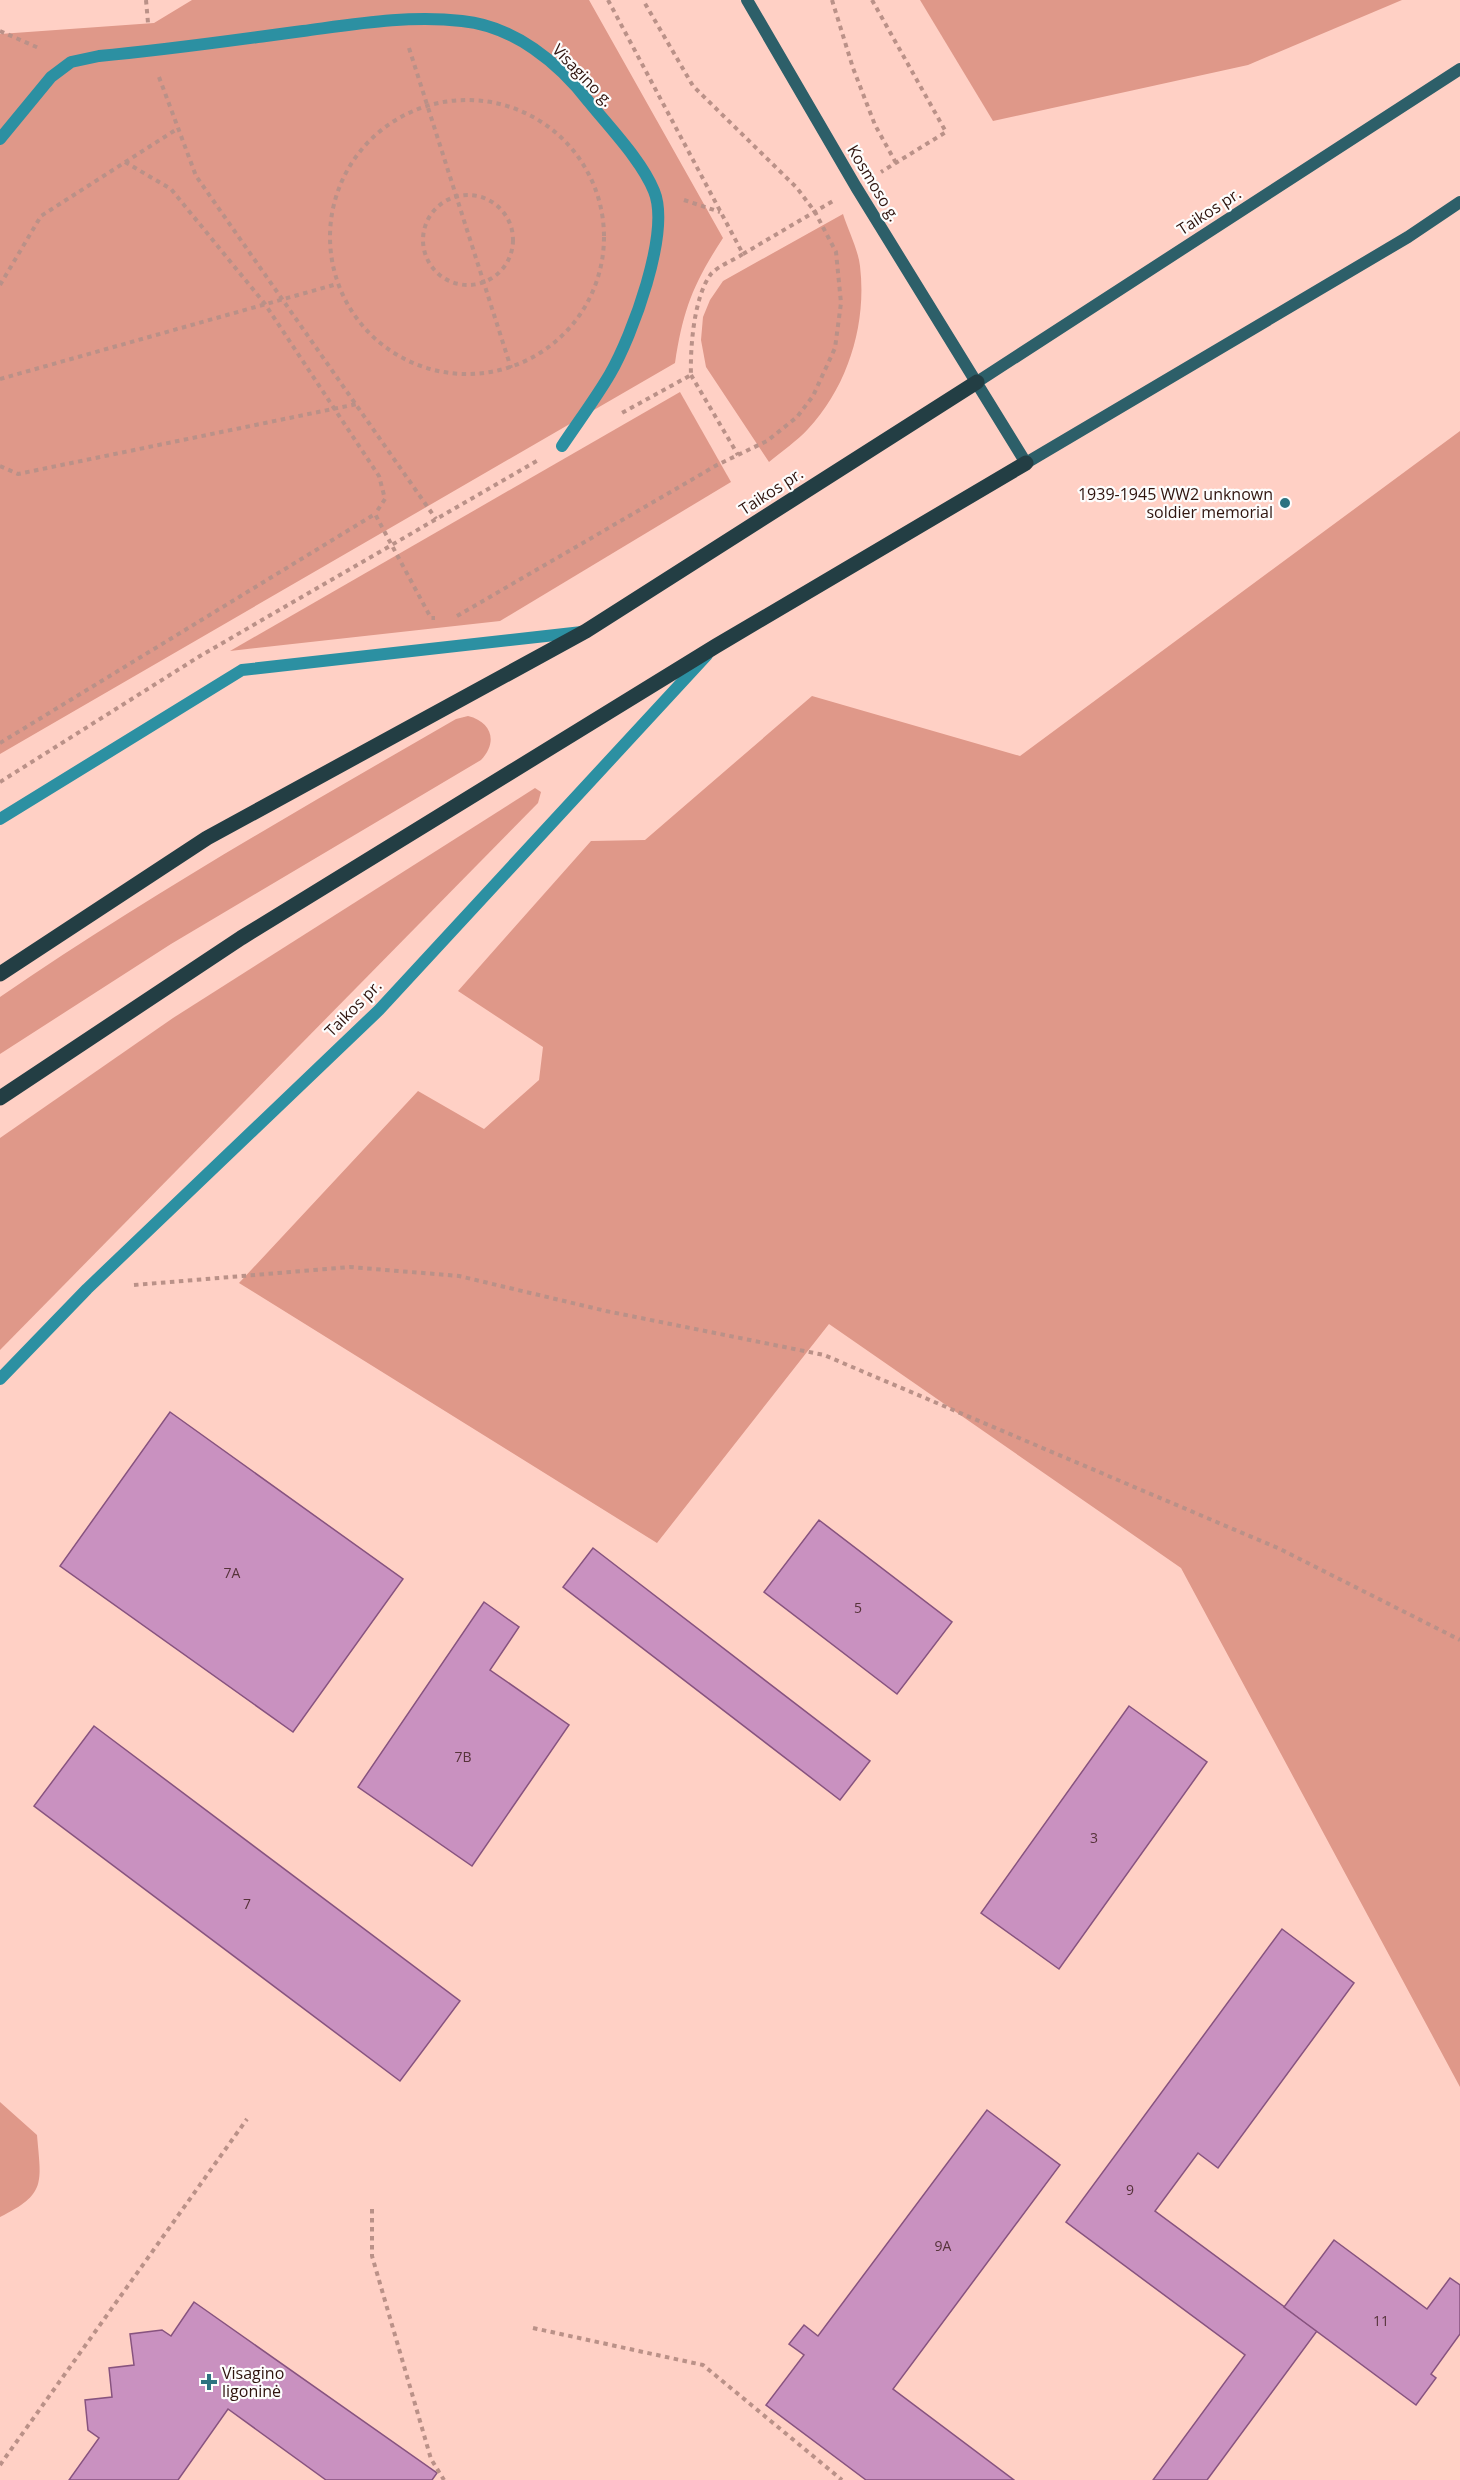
<svg xmlns="http://www.w3.org/2000/svg" width="1460" height="2480" font-family="'Open Sans',sans-serif">
<style>
.green{fill:#df9889}
.building{fill:#c991c0;stroke:#87537f;stroke-width:1.5}
.lines{fill:none;stroke-linecap:round;stroke-linejoin:round}
.path{stroke:#ba9188;stroke-width:4;stroke-dasharray:4.5 4.5;stroke-linecap:butt}
.street{stroke:#2c90a2;stroke-width:12}
.secondary{stroke:#2d5f69;stroke-width:12}
.primary{stroke:#233e44;stroke-width:15}
.poi-dot{fill:#2d7380;stroke:#fdfdfd;stroke-width:2}
.labels{text-anchor:middle;dominant-baseline:central;stroke-width:4.5;stroke-linejoin:round;paint-order:stroke}
.number-label{font-size:14px;fill:#56333a}
.street-label{font-size:16px;fill:#2f140e;stroke:#fdfdfd}
.poi-label{font-size:16px;fill:#2f140e;stroke:#fdfdfd;text-anchor:end}
</style>
<rect width="100%" height="100%" fill="#ffd0c5"/>
<!-- green -->
<g class="green">
<path d="M192,0H589L723,238C693,284 683,310 675,363L0,754V34L154,23Z"/>
<polygon points="920,0 1402,0 1248,65 993,121"/>
<path d="M843,214C848,230 858,249 860,266C867,324 848,386 808,429C797,441 782,451 769,462L706,367L701,340L703,317L710,300L723,281Z"/>
<polygon points="680,392 731,482 500,621 230,651"/>
<polygon points="1460,431 1460,2087 1181,1568 829,1324 657,1543 239,1283 418,1091 484,1129 539,1080 543,1047 458,991 591,841 645,840 812,696 1020,756"/>
<path d="M468,716C492,722 498,742 481,760L171,944L0,1054V997C147,896 302,808 456,719Z"/>
<polygon points="535,788 541,792 538,803 0,1350 0,1138 173,1018"/>
<path d="M0,2102L37,2135C41,2183 47,2194 0,2217Z"/>
</g>
<!-- building -->
<g class="building">
<polygon points="170,1412 403,1579 293,1732 60,1566"/>
<polygon points="819,1520 952,1622 897,1694 764,1592"/>
<polygon points="593,1548 870,1761 840,1800 563,1587"/>
<polygon points="484,1602 519,1627 490,1670 569,1725 472,1866 358,1787"/>
<polygon points="1129,1706 1207,1762 1059,1969 981,1913"/>
<polygon points="94,1726 460,2001 400,2081 34,1806"/>
<polygon points="1282,1929 1354,1983 1218,2168 1198,2153 1155,2211 1317,2331 1207,2480 1153,2480 1245,2355 1066,2222"/>
<polygon points="987,2110 1060,2165 893,2389 1014,2480 866,2480 766,2405 804,2355 789,2344 804,2325 818,2336"/>
<polygon points="1334,2240 1427,2309 1450,2278 1460,2285 1460,2334 1431,2374 1436,2378 1416,2405 1284,2307"/>
<polygon points="194,2302 437,2473 432,2480 326,2480 228,2409 178,2480 69,2480 99,2438 88,2430 85,2400 112,2397 109,2368 134,2365 130,2334 162,2330 171,2336"/>
</g>
<g class="lines">
<!-- path -->
<g class="path">
<polyline points="146,0 148,23"/>
<path d="M608,0L743,254C734,260 718,266 711,274C694,296 690,348 691,375L620,414"/>
<polyline points="832,0 853,68 875,125 896,163"/>
<polyline points="872,0 946,132 881,172"/>
<polyline points="0,31 41,49"/>
<polyline points="409,48 511,368"/>
<polyline points="159,77 196,176 436,519"/>
<circle cx="467" cy="237" r="137"/>
<polyline points="125,162 171,189 265,304 379,476 385,499 375,514"/>
<circle cx="468" cy="240" r="45"/>
<polyline points="684,200 720,212"/>
<polyline points="743,254 833,201"/>
<polyline points="0,285 41,216 177,129"/>
<polyline points="691,375 738,455"/>
<polyline points="0,379 337,284"/>
<polyline points="0,466 18,474 357,404"/>
<polyline points="457,616 717,465 767,441 797,417 813,396 835,348 841,303 836,252 815,212 797,188 693,86 643,0"/>
<polyline points="0,743 375,514 431,618 435,618"/>
<polyline points="0,782 200,656 540,459"/>
<polyline points="134,1285 350,1267 459,1276 606,1311 824,1355 1280,1549 1460,1640"/>
<polyline points="372,2209 372,2256 431,2459 444,2480"/>
<polyline points="533,2328 703,2365 842,2480"/>
<polyline points="0,2465 247,2119"/>
</g>
<!-- street -->
<g class="street">
<path d="M0,139L51,77L71,62L99,56C167,50 235,40 303,31C356,24 408,15 462,21C514,26 559,63 589,102C610,128 642,161 654,191C671,232 632,336 610,374C596,398 578,422 562,446"/>
<polyline points="0,819 242,670 582,632"/>
<polyline points="0,1379 87,1289 379,1010 707,655"/>
</g>
<!-- secondary -->
<g class="secondary">
<polyline points="747,0 856,187 1026,463 1408,237 1460,202"/>
<polyline points="977,382 1460,69"/>
</g>
<!-- primary -->
<g class="primary">
<polyline points="0,974 207,838 586,631 977,382"/>
<polyline points="0,1098 241,938 716,646 1026,463"/>
</g>
</g>
<!-- markers -->
<g class="poi-dot">
<circle cx="1285" cy="503" r="6"/>
<path d="M206 2373h6v6h6v6h-6v6h-6v-6h-6v-6h6z"/>
</g>
<g class="labels">
<!-- number labels -->
<g class="number-label">
<text x="232" y="1572">7A</text>
<text x="858" y="1607">5</text>
<text x="463" y="1756">7B</text>
<text x="1094" y="1837">3</text>
<text x="247" y="1903">7</text>
<text x="1130" y="2189">9</text>
<text x="943" y="2245">9A</text>
<text x="1381" y="2320">11</text>
</g>
<!-- street labels -->
<g class="street-label">
<text transform="translate(583 75) rotate(46)">Visagino g.</text>
<text transform="translate(874 183) rotate(59)">Kosmoso g.</text>
<text transform="translate(1209 211) rotate(-33)">Taikos pr.</text>
<text transform="translate(771 491) rotate(-33)">Taikos pr.</text>
<text transform="translate(353 1008) rotate(-45)">Taikos pr.</text>
</g>
<!-- poi labels -->
<g class="poi-label">
<text x="1273" y="494">1939-1945 WW2 unknown<tspan x="1273" dy="18">soldier memorial</tspan></text>
<text x="222" y="2373" text-anchor="start">Visagino<tspan x="222" dy="18">ligoninė</tspan></text>
</g>
</g>
</svg>
